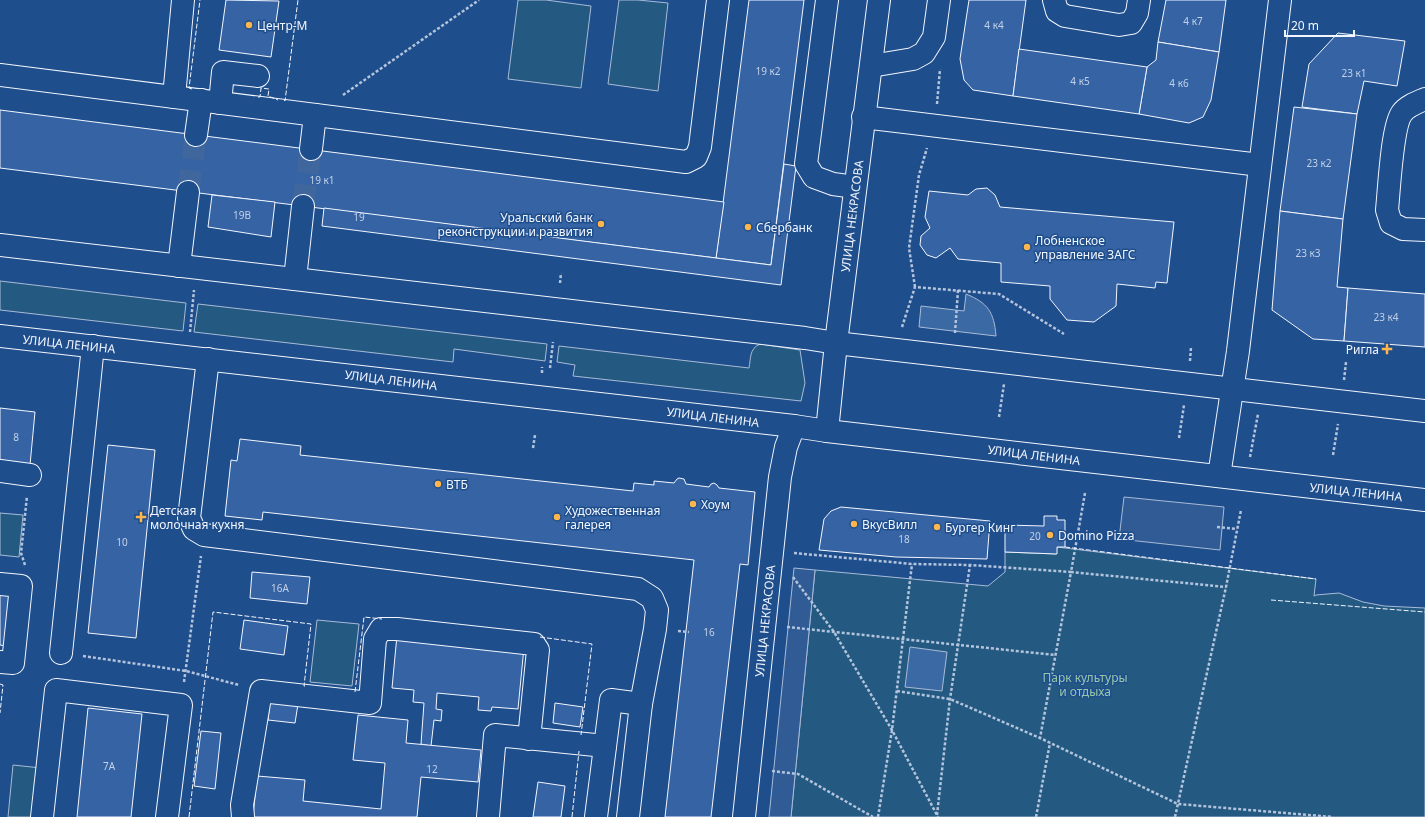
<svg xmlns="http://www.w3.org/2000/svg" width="1425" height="817" font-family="'Noto Sans',sans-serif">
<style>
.green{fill:#245a82;stroke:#a8bbd7}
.parking{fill:#305b95;stroke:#a8bbd7}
.water{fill:#3b69a3;stroke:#a8bbd7}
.building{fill:#3563a3;stroke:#f2f6ff}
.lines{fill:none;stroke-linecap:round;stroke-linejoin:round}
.minor-tunnel{stroke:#3f679d;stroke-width:22;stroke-dasharray:22 11;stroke-linecap:butt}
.minor-casing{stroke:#f2f6ff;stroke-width:24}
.path{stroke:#b3c4dc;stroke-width:2.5;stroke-dasharray:3 2;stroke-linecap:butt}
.minor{stroke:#1f4e8c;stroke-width:22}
.fence{stroke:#f2f6ff;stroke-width:1;stroke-dasharray:5 2;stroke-linecap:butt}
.poi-dot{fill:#ffb74d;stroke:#1f4e8c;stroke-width:1.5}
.labels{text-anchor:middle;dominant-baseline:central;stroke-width:3;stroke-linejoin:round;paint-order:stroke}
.number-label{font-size:10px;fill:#c3d1e8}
.poi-label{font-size:12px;fill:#f2f6ff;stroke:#1f4e8c;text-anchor:start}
.street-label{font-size:12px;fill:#f2f6ff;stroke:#1f4e8c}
.park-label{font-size:12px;fill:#97c8a6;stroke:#1f4e8c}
</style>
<rect width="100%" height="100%" fill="#1f4e8c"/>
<!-- green -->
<g class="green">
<polygon points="518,0 546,0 591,6 581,88 508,79"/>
<polygon points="619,0 638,0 668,3 658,91 608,84"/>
<polygon points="0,281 186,303 183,331 0,310"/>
<polygon points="198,304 547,344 545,361 454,349 453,362 194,332"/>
<path d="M760,344L800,350L805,383L801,401L573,376L575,365L557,362L559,346L749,368C751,358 749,349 760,344Z"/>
<polygon points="0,513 23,515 19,557 0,555"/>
<polygon points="1057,547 1316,579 1314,596 1316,595 1339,593 1363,602 1384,606 1425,608 1425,817 791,817 815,570 988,586 1005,572 1005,552 1056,554"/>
<polygon points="317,620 359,624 352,686 310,682"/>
<polygon points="13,765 41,768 36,817 8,817"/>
</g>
<!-- parking -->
<g class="parking">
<polygon points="1124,497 1224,507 1220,550 1119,539"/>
<polygon points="794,568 815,570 791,817 769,817"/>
</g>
<!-- water -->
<g class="water">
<path d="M966,294C988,303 994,312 996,336L919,327L921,306L964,311Z"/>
<polygon points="910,647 947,652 942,691 905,687"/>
</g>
<!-- building -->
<g class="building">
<polygon points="226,0 279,1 271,57 219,50"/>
<polygon points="749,0 804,0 771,265 716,258"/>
<polygon points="969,0 1026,0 1013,96 973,90 964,80 960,59"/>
<polygon points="1166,0 1226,0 1219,52 1158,42"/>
<polygon points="1338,33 1405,41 1397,86 1364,81 1357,114 1302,107 1309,64"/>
<polygon points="1158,42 1219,52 1211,100 1203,117 1189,123 1139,114 1147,67 1156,60"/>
<polygon points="1019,49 1147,67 1139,114 1013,96"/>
<polygon points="1294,107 1357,114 1343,219 1280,211"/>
<polygon points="0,110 724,202 716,258 0,168"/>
<polygon points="784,164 796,166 781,285 322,226 324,208 771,265"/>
<polygon points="987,188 995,195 1000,207 1174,222 1167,283 1156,282 1155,288 1117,284 1116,306 1094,322 1067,320 1050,299 1050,286 1001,282 1001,263 958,259 950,248 936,258 927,255 920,245 921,236 930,228 925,217 929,191 968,195 976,189"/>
<polygon points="212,195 275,202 271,237 208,227"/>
<polygon points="1280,211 1343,219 1337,287 1348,288 1344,341 1313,339 1272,310"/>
<polygon points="1348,288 1425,294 1425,347 1344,341"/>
<polygon points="0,408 35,412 30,465 0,462"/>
<polygon points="240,439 301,446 300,455 633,491 634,483 654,485 654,481 674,483 677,479 679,478 684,479 686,484 709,487 711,484 714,483 717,485 719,488 755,492 748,565 740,564 711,817 665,817 694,560 263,512 262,520 225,516 231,460 237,461"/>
<polygon points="108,445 155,450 136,638 88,633"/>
<polygon points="841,507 990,521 987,559 896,557 819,550 824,519 831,511"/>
<polygon points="1044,516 1057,516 1057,520 1065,520 1065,547 1057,547 1057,554 1005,552 1005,525 1044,526"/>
<polygon points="252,572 310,577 307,604 250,598"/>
<polygon points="0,591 11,592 6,646 0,645"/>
<polygon points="244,620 288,626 284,655 240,649"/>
<polygon points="397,635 524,647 518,709 492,707 491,711 478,710 479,697 437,693 436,709 442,710 441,721 434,720 431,746 421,744 424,703 413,702 414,690 392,688"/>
<polygon points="270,700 298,704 295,723 268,720"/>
<polygon points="555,703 583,707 580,727 553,723"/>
<polygon points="88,708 142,714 131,817 77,817"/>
<polygon points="358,715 408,720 406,743 481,750 478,782 421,777 417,817 253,817 257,776 305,780 303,801 381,809 385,763 353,760"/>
<polygon points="201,731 221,733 215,789 194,786"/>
<polygon points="538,782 565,786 561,817 533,817"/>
</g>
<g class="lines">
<!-- minor-tunnel -->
<g class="minor-tunnel">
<polyline points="188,192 196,135"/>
<polyline points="303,206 311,149"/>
</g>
<defs>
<g id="minor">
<polyline points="827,0 806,164 814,177 833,184 855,187"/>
<polyline points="1054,0 1057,11 1065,16 1119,25 1131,23 1137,13 1139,0"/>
<polyline points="871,66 913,59 924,53 934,37 939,0"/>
<polyline points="0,75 686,162 696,157 700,147 718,0"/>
<polyline points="174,97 183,0"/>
<path d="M1425,99C1418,102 1407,106 1402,113C1392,126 1389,191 1387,210L1391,223L1403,229L1425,230"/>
<polyline points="220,103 223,72 258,76"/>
<polyline points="863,117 1260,165"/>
<polyline points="196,135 201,100"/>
<polyline points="311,149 315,115"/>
<polyline points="0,245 805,338 836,343 1425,411"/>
<polyline points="179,266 188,192"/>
<polyline points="295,279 303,206"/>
<polyline points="0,336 794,426 827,431 1425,500"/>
<polyline points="208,359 189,518 194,529 204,535 638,589 652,598 657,610 655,629 641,704 628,817"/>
<polyline points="827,431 836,343 879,0"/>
<polyline points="0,471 30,475"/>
<polyline points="1219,476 1238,351 1280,0"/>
<polyline points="0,584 21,586 13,663 0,662"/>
<polyline points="61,653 93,346"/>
<polyline points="42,817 56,690 181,705 167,817"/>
<polyline points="243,817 242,805 261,691 370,703 375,639 381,629 397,629 534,644 538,650 529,739"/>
<polyline points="488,817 495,735 605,746"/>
<polyline points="596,817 611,700 641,704"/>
<polyline points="744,817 780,477 786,447 794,426"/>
</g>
</defs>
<!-- minor casing -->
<use href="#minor" class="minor-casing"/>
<!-- path -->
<g class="path">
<polyline points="343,95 479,0"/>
<polyline points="937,104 940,69"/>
<polyline points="560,283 561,273"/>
<polyline points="915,287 909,248 919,175 927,148"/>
<polyline points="902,327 915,287 999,294 1064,334"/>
<polyline points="190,332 194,290"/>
<polyline points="955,333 958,290"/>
<polyline points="1190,361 1191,347"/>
<polyline points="550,368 553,342"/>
<polyline points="542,373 542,367"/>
<polyline points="1344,380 1346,362"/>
<polyline points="999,417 1004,384"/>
<polyline points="1179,438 1184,405"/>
<polyline points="533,448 535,435"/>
<polyline points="1333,455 1338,424"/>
<polyline points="1250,457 1258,414"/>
<polyline points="1085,493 1071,572 1226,587"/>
<polyline points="1217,527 1237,529"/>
<polyline points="794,553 912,564 970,565 1071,572 1040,738 1178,804 1333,817"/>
<polyline points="25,565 21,553 27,496"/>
<polyline points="793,577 834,632 892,730 938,817"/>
<polyline points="787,627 1055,655"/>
<polyline points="678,631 689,632"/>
<polyline points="83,656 186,671 239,685"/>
<polyline points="184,682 201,556"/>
<polyline points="897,691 950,699 1040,738"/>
<polyline points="772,771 798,774 873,817"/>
<polyline points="937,815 950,699 970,565"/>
<polyline points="878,817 892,730 912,564"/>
<polyline points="1036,817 1050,743"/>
<polyline points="1175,817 1226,587 1241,510"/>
</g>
<!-- minor -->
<use href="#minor" class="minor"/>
<!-- fence -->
<g class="fence">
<polyline points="192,89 189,88 200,0"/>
<polyline points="258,97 260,97 261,88 269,89 268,96 278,100"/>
<polyline points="284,100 285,101 298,0"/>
<polyline points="1065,547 1316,579"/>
<polyline points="1271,600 1425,612"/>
<polyline points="540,637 592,644 581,735"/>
<polyline points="0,684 3,685 0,713"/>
<polyline points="355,692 364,617 382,619"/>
<polyline points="189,817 213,612 311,624 304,686 305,686"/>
<polyline points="572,817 579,751"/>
</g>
</g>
<!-- markers -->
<g class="poi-dot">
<circle cx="249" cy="25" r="4"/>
<circle cx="601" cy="224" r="4"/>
<circle cx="748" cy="227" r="4"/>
<circle cx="1027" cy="247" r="4"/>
<path d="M1385 343h4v4h4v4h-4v4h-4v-4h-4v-4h4z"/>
<circle cx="438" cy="484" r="4"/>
<circle cx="693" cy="504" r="4"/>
<path d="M139 511h4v4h4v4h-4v4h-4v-4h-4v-4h4z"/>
<circle cx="557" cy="517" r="4"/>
<circle cx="854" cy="524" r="4"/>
<circle cx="937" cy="527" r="4"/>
<circle cx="1050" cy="535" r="4"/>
</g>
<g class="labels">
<!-- number labels -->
<g class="number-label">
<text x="1193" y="21">4 к7</text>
<text x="994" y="25">4 к4</text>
<text x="768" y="71">19 к2</text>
<text x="1354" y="73">23 к1</text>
<text x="1080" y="81">4 к5</text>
<text x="1179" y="83">4 к6</text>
<text x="1319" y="163">23 к2</text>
<text x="322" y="180">19 к1</text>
<text x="242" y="215">19В</text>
<text x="359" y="217">19</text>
<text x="1308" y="253">23 к3</text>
<text x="1386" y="317">23 к4</text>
<text x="16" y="437">8</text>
<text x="1035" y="536">20</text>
<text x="904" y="539">18</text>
<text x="122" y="542">10</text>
<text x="280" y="588">16А</text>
<text x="709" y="632">16</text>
<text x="109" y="766">7А</text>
<text x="432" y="769">12</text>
</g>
<!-- poi labels -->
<g class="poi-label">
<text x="257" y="25">Центр-М</text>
<text x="593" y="217" text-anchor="end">Уральский банк<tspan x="593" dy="14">реконструкции и развития</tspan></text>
<text x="756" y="227">Сбербанк</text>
<text x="1035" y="240">Лобненское<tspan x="1035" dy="14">управление ЗАГС</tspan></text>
<text x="1379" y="349" text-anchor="end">Ригла</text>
<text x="446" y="484">ВТБ</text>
<text x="701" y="504">Хоум</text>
<text x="150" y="510">Детская<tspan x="150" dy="14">молочная кухня</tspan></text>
<text x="565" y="510">Художественная<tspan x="565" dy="14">галерея</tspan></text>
<text x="862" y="524">ВкусВилл</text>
<text x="945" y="527">Бургер Кинг</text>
<text x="1058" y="535">Domino Pizza</text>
</g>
<!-- street labels -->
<g class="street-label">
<text transform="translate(852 216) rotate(-83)">УЛИЦА НЕКРАСОВА</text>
<text transform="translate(69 344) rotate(6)">УЛИЦА ЛЕНИНА</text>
<text transform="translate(391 380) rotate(7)">УЛИЦА ЛЕНИНА</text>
<text transform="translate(713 417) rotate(7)">УЛИЦА ЛЕНИНА</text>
<text transform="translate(1034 455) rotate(7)">УЛИЦА ЛЕНИНА</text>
<text transform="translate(1356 492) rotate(6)">УЛИЦА ЛЕНИНА</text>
<text transform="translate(765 621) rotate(-84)">УЛИЦА НЕКРАСОВА</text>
</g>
<!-- park labels -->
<g class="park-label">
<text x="1085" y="677">Парк культуры<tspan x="1085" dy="14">и отдыха</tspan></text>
</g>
</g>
<!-- scale -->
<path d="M1285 30v6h69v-6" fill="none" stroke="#f2f6ff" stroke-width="2"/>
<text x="1291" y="30" font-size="12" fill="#f2f6ff" stroke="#1f4e8c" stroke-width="3" paint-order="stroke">20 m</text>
</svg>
